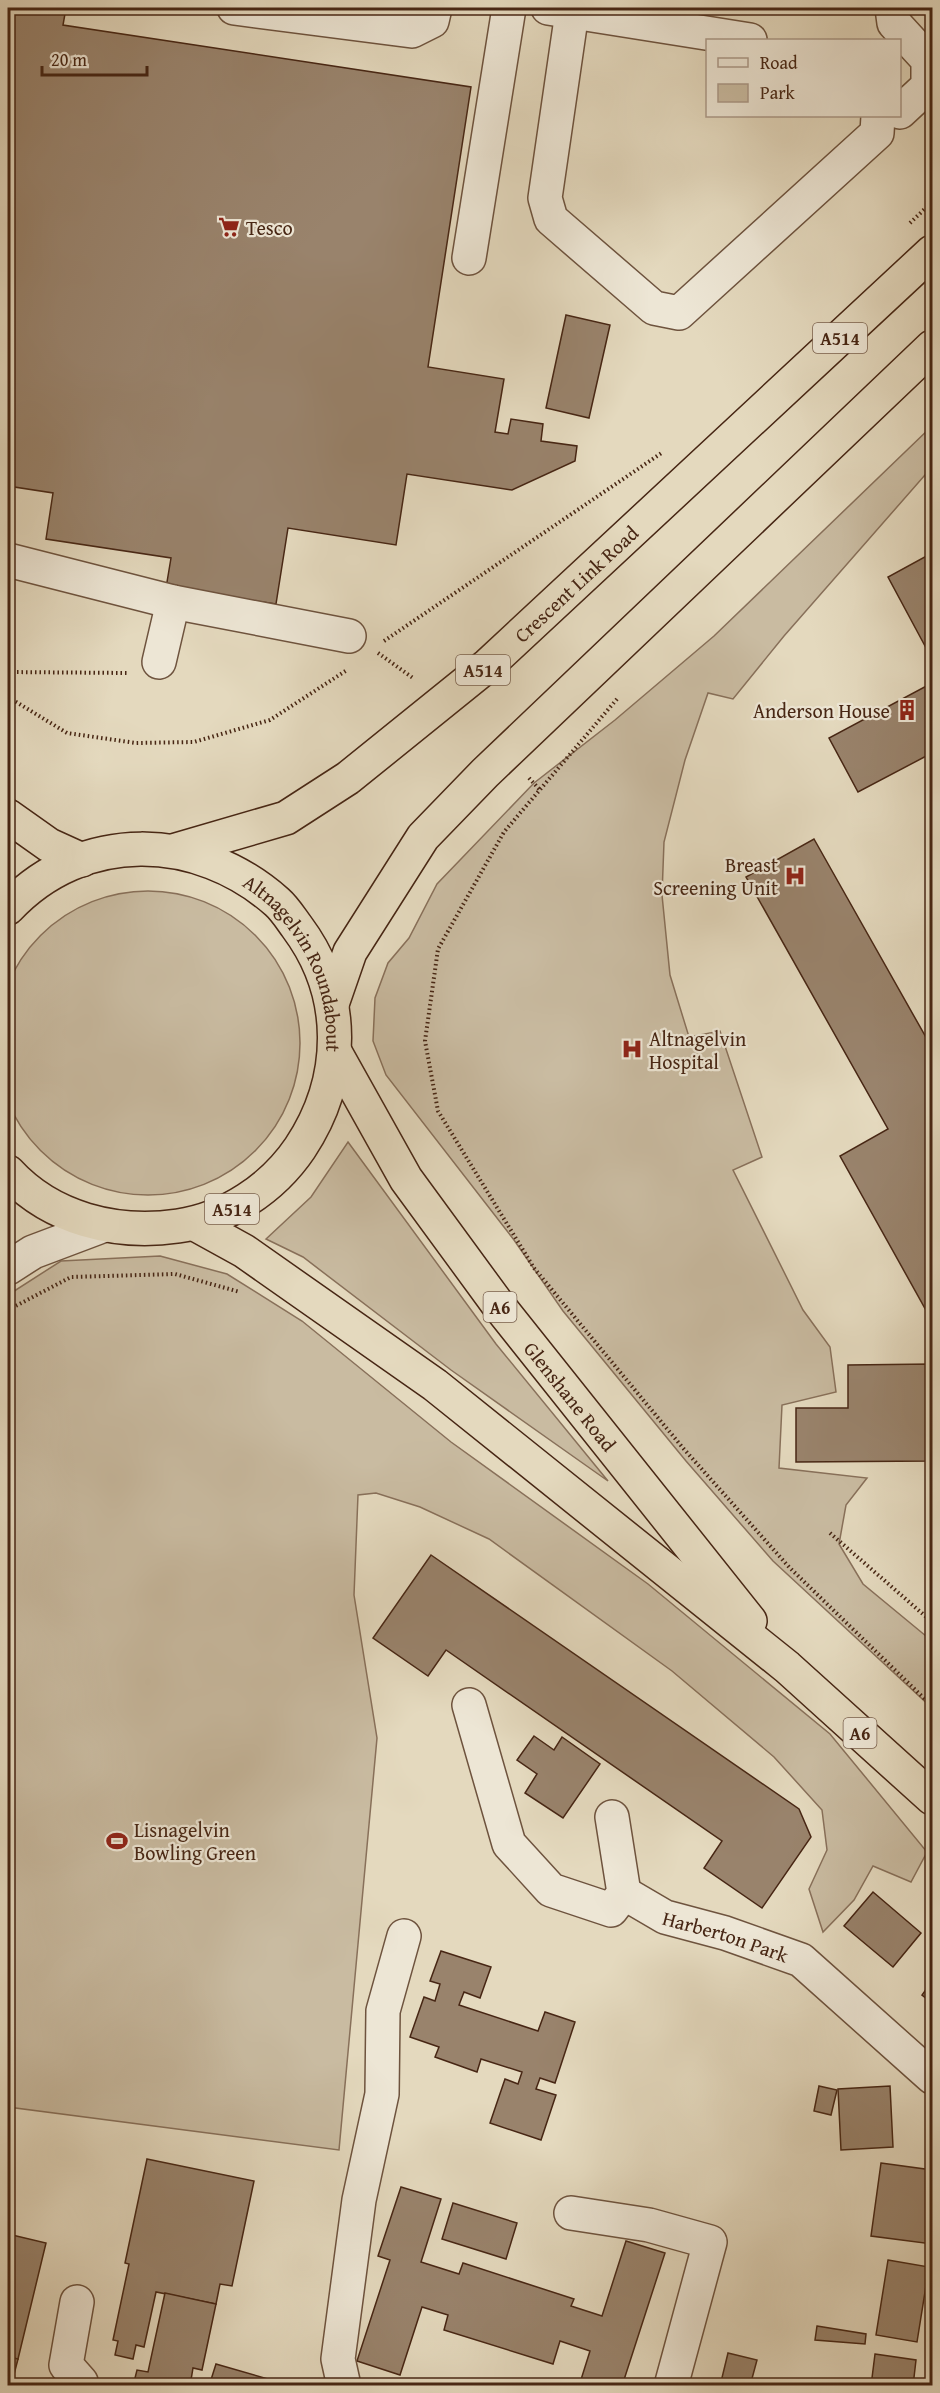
<svg xmlns="http://www.w3.org/2000/svg" width="940" height="2393" font-family="'Gentium Book Plus',serif">
<style>
.green{fill:#c9bba1;stroke:#88705a;stroke-width:1.5}
.building{fill:#99836c;stroke:#472614;stroke-width:1.5}
.lines{fill:none;stroke-linecap:round;stroke-linejoin:round}
.minor-casing{stroke:#6e533e;stroke-width:36}
.highway-casing{stroke:#472614;stroke-width:36}
.path{stroke:#472614;stroke-width:4;stroke-dasharray:1.5 3;stroke-linecap:butt}
.minor{stroke:#ede6d5;stroke-width:33}
.highway{stroke:#e4d9be;stroke-width:33}
.labels{text-anchor:middle;dominant-baseline:central;stroke-width:4.5;stroke-linejoin:round;paint-order:stroke}
.shield{fill:#ede6d5;stroke:#79604e;stroke-width:1.5}
.shield-label{font-size:18px;font-weight:bold;fill:#472614}
.poi-label{font-size:20px;fill:#472614;stroke:#ede6d5;text-anchor:start}
.street-label{font-size:20px;fill:#472614;stroke:#ede6d5}
</style>
<rect width="100%" height="100%" fill="#e4d9be"/>
<filter id="stains"><feTurbulence type="fractalNoise" baseFrequency=".00333" numOctaves="4"/><feColorMatrix values="0 0 0 0 .2 0 0 0 0 .09 0 0 0 0 .02 0 0 0 .5 -.17"/></filter>
<radialGradient id="worn" r=".72"><stop offset=".6" stop-color="#630" stop-opacity="0"/><stop offset="1" stop-color="#630" stop-opacity=".3"/></radialGradient>
<!-- green -->
<g class="green">
<polygon points="932,426 932,467 784,636 733,699 708,693 685,760 664,842 662,895 670,975 689,1037 720,1031 762,1157 733,1170 803,1310 830,1347 836,1392 782,1405 779,1468 867,1478 846,1505 839,1544 863,1584 932,1641 932,1708 773,1561 686,1461 563,1311 514,1240 386,1075 373,1041 375,998 388,963 409,938 437,884 534,783 615,720 714,636"/>
<circle cx="148" cy="1043" r="152"/>
<polygon points="348,1142 496,1344 608,1481 451,1370 303,1257 266,1239 311,1197"/>
<polygon points="160,1256 227,1274 302,1321 451,1442 648,1584 830,1734 927,1852 911,1882 873,1866 854,1900 823,1932 809,1889 827,1850 822,1810 774,1757 672,1671 489,1539 420,1507 376,1493 358,1495 354,1595 377,1738 339,2150 8,2107 8,1295 61,1261"/>
</g>
<!-- building -->
<g class="building">
<polygon points="8,8 66,8 63,25 471,87 428,367 504,379 495,432 508,434 511,419 543,424 541,441 577,446 575,461 512,490 407,474 396,545 288,528 276,604 166,588 171,558 46,539 53,493 8,486"/>
<polygon points="566,315 610,325 589,418 546,408"/>
<polygon points="932,553 932,659 888,577"/>
<polygon points="932,683 932,753 858,792 829,738"/>
<polygon points="814,839 932,1048 932,1176 926,1180 932,1191 932,1321 840,1156 888,1129 746,877"/>
<polygon points="932,1364 932,1461 796,1462 796,1408 848,1408 848,1365"/>
<polygon points="431,1555 799,1809 811,1837 762,1908 704,1868 722,1841 446,1650 428,1676 373,1638"/>
<polygon points="534,1736 554,1750 562,1737 600,1764 563,1818 525,1793 537,1774 517,1760"/>
<polygon points="873,1892 921,1933 893,1967 844,1926"/>
<polygon points="441,1951 491,1967 480,1998 464,1992 459,2005 538,2031 545,2012 575,2022 555,2083 540,2078 536,2089 556,2095 541,2140 490,2123 505,2079 518,2084 522,2072 481,2059 477,2072 435,2057 439,2047 410,2037 424,1997 435,2001 440,1984 430,1981"/>
<polygon points="932,1981 932,2003 922,1995"/>
<polygon points="819,2086 837,2090 831,2115 814,2111"/>
<polygon points="890,2086 893,2147 841,2150 838,2089"/>
<polygon points="147,2159 254,2181 232,2286 220,2284 216,2304 156,2292 144,2347 136,2345 133,2359 115,2355 118,2341 113,2340 129,2264 125,2263"/>
<polygon points="881,2163 932,2170 932,2244 871,2236"/>
<polygon points="401,2187 441,2199 421,2262 459,2274 463,2263 574,2299 571,2306 602,2316 626,2241 665,2253 622,2386 579,2386 590,2351 560,2341 553,2364 444,2330 448,2315 422,2307 400,2375 357,2361 390,2260 378,2256"/>
<polygon points="453,2203 517,2223 506,2259 442,2239"/>
<polygon points="8,2234 46,2243 18,2359 8,2357"/>
<polygon points="888,2260 929,2267 917,2342 876,2335"/>
<polygon points="165,2293 216,2304 202,2370 193,2368 190,2386 133,2386 137,2370 148,2372"/>
<polygon points="817,2326 866,2334 865,2344 815,2340"/>
<polygon points="728,2353 757,2360 750,2386 720,2386"/>
<polygon points="875,2354 916,2360 913,2386 871,2386"/>
<polygon points="8,2357 18,2359 11,2386 8,2386"/>
<polygon points="216,2364 292,2386 209,2386"/>
</g>
<g class="lines">
<defs>
<g id="minor">
<polyline points="234,8 412,31 432,21 435,8"/>
<polyline points="548,8 750,40"/>
<polyline points="892,8 894,23 928,60 928,86 900,112"/>
<polyline points="572,12 545,198 551,219 654,308 679,313 877,133 878,116"/>
<polyline points="469,258 509,8"/>
<polyline points="8,560 173,602 349,636"/>
<polyline points="159,662 173,602"/>
<polyline points="8,1268 33,1252 102,1226"/>
<polyline points="469,1705 509,1844 551,1890 611,1910 624,1893 612,1817"/>
<path id="s1" d="M624,1893L665,1917L725,1933L801,1960L932,2077"/>
<polyline points="571,2213 649,2225 710,2242 671,2386"/>
<polyline points="77,2302 66,2365 81,2382 81,2386"/>
<polyline points="344,2386 338,2359 359,2200 382,2094 383,2011 404,1936"/>
</g>
<g id="highway">
<polyline points="8,816 49,845 82,860"/>
<path id="s2" d="M176,850L286,818L348,778L488,665L932,252"/>
<path id="s3" d="M8,908C82,829 198,832 277,902C285,909 291,919 297,927C347,994 346,1079 300,1148C273,1188 227,1219 178,1226C116,1235 51,1219 8,1172"/>
<polyline points="332,1004 350,952 423,837 485,773 932,347"/>
<path id="s4" d="M335,1052L406,1179L499,1306L750,1621"/>
<polyline points="195,1224 244,1251 435,1385 787,1667 932,1798"/>
</g>
</defs>
<!-- minor casing -->
<use href="#minor" class="minor-casing"/>
<!-- highway casing -->
<use href="#highway" class="highway-casing"/>
<!-- path -->
<g class="path">
<polyline points="910,223 932,202"/>
<polyline points="384,641 663,452"/>
<polyline points="378,653 413,678"/>
<polyline points="8,672 127,673"/>
<polyline points="8,697 67,733 136,743 194,742 270,720 347,670"/>
<polyline points="617,699 504,832 438,949 425,1041 438,1111 534,1268 683,1448 789,1567 932,1706"/>
<polyline points="529,778 540,790"/>
<polyline points="8,1310 71,1277 175,1274 240,1292"/>
<polyline points="830,1533 932,1622"/>
</g>
<!-- minor -->
<use href="#minor" class="minor"/>
<!-- highway -->
<use href="#highway" class="highway"/>
</g>
<!-- icons -->
<defs>
<symbol id="supermarket-bare" viewBox="-9 -9 18 18"><path d="M-6-5.5h2.5l.6 2H6L4.5 2H-2.5L-4.4-4H-6ZM-1.5 3.2a1.3 1.3 0 1 0 .1 0ZM3 3.2a1.3 1.3 0 1 0 .1 0Z" fill="#8f2418" stroke="#ede6d5" stroke-width="2.5" paint-order="stroke"/></symbol>
<symbol id="building-bare" viewBox="-9 -9 18 18"><path d="M-4-6H4V6H1V3H-1V6H-4ZM-2.5-4.3h1.7v1.8h-1.7ZM.8-4.3h1.7v1.8H.8ZM-2.5-1h1.7V.8h-1.7ZM.8-1h1.7V.8H.8Z" fill="#8f2418" stroke="#ede6d5" stroke-width="2.5" paint-order="stroke"/></symbol>
<symbol id="hospital-bare" viewBox="-9 -9 18 18"><path d="M-5-5h3v3.5h4V-5h3V5h-3V1.5h-4V5h-3Z" fill="#8f2418" stroke="#ede6d5" stroke-width="2.5" paint-order="stroke"/></symbol>
<symbol id="stadium-bare" viewBox="-9 -9 18 18"><path d="M0-5a6.5 5 0 1 0 0 10a6.5 5 0 1 0 0-10ZM-3.5-1.8h7v3.6h-7Z" fill="#8f2418" stroke="#ede6d5" stroke-width="2.5" paint-order="stroke"/></symbol>
</defs>
<g fill-rule="evenodd">
<use href="#supermarket-bare" x="214" y="212" width="30" height="30"/>
<use href="#building-bare" x="892" y="695" width="30" height="30"/>
<use href="#hospital-bare" x="780" y="861" width="30" height="30"/>
<use href="#hospital-bare" x="617" y="1034" width="30" height="30"/>
<use href="#stadium-bare" x="102" y="1826" width="30" height="30"/>
</g>
<g class="labels">
<!-- shield labels -->
<g class="shield">
<rect x="813" y="323" width="54" height="30" rx="4.5"/>
<rect x="456" y="655" width="54" height="30" rx="4.5"/>
<rect x="205" y="1194" width="54" height="30" rx="4.5"/>
<rect x="483.5" y="1292" width="33" height="30" rx="4.5"/>
<rect x="843.5" y="1718" width="33" height="30" rx="4.5"/>
</g>
<g class="shield-label">
<text x="840" y="338">A514</text>
<text x="483" y="670">A514</text>
<text x="232" y="1209">A514</text>
<text x="500" y="1307">A6</text>
<text x="860" y="1733">A6</text>
</g>
<!-- poi labels -->
<g class="poi-label">
<text x="246" y="227">Tesco</text>
<text x="890" y="710" text-anchor="end">Anderson House</text>
<text x="778" y="864" text-anchor="end">Breast<tspan x="778" dy="23">Screening Unit</tspan></text>
<text x="649" y="1038">Altnagelvin<tspan x="649" dy="23">Hospital</tspan></text>
<text x="134" y="1829">Lisnagelvin<tspan x="134" dy="23">Bowling Green</tspan></text>
</g>
<!-- street labels -->
<g class="street-label">
<text stroke="none"><textPath href="#s2" startOffset="488">Crescent Link Road</textPath></text>
<text stroke="none"><textPath href="#s3" startOffset="362">Altnagelvin Roundabout</textPath></text>
<text stroke="none"><textPath href="#s4" startOffset="418">Glenshane Road</textPath></text>
<text stroke="none"><textPath href="#s1" startOffset="111">Harberton Park</textPath></text>
</g>
</g>
<!-- margin -->
<rect width="940" height="2393" fill="none" stroke="#e4d9be" stroke-width="30"/>
<rect x="9" y="9" width="922" height="2375" fill="none" stroke="#472614" stroke-width="3"/>
<rect x="15" y="15" width="910" height="2363" fill="none" stroke="#472614" stroke-width="1.5"/>
<!-- legend -->
<rect x="706" y="39" width="195" height="78" fill="#ede6d5" stroke="#ab9988" stroke-width="1.5"/>
<rect x="718" y="58" width="30" height="9" fill="#ede6d5" stroke="#ab9988" stroke-width="1.5"/>
<text x="760" y="69" font-size="18" fill="#472614">Road</text>
<rect x="718" y="84" width="30" height="18" fill="#c9bba1" stroke="#ab9988" stroke-width="1.5"/>
<text x="760" y="99" font-size="18" fill="#472614">Park</text>
<!-- scale -->
<path d="M42 66v9h105v-9" fill="none" stroke="#472614" stroke-width="3"/>
<text x="51" y="66" font-size="18" fill="#472614" stroke="#ede6d5" stroke-width="4.5" paint-order="stroke">20 m</text>
<rect width="100%" height="100%" filter="url(#stains)"/>
<rect width="100%" height="100%" fill="url(#worn)"/>
</svg>
